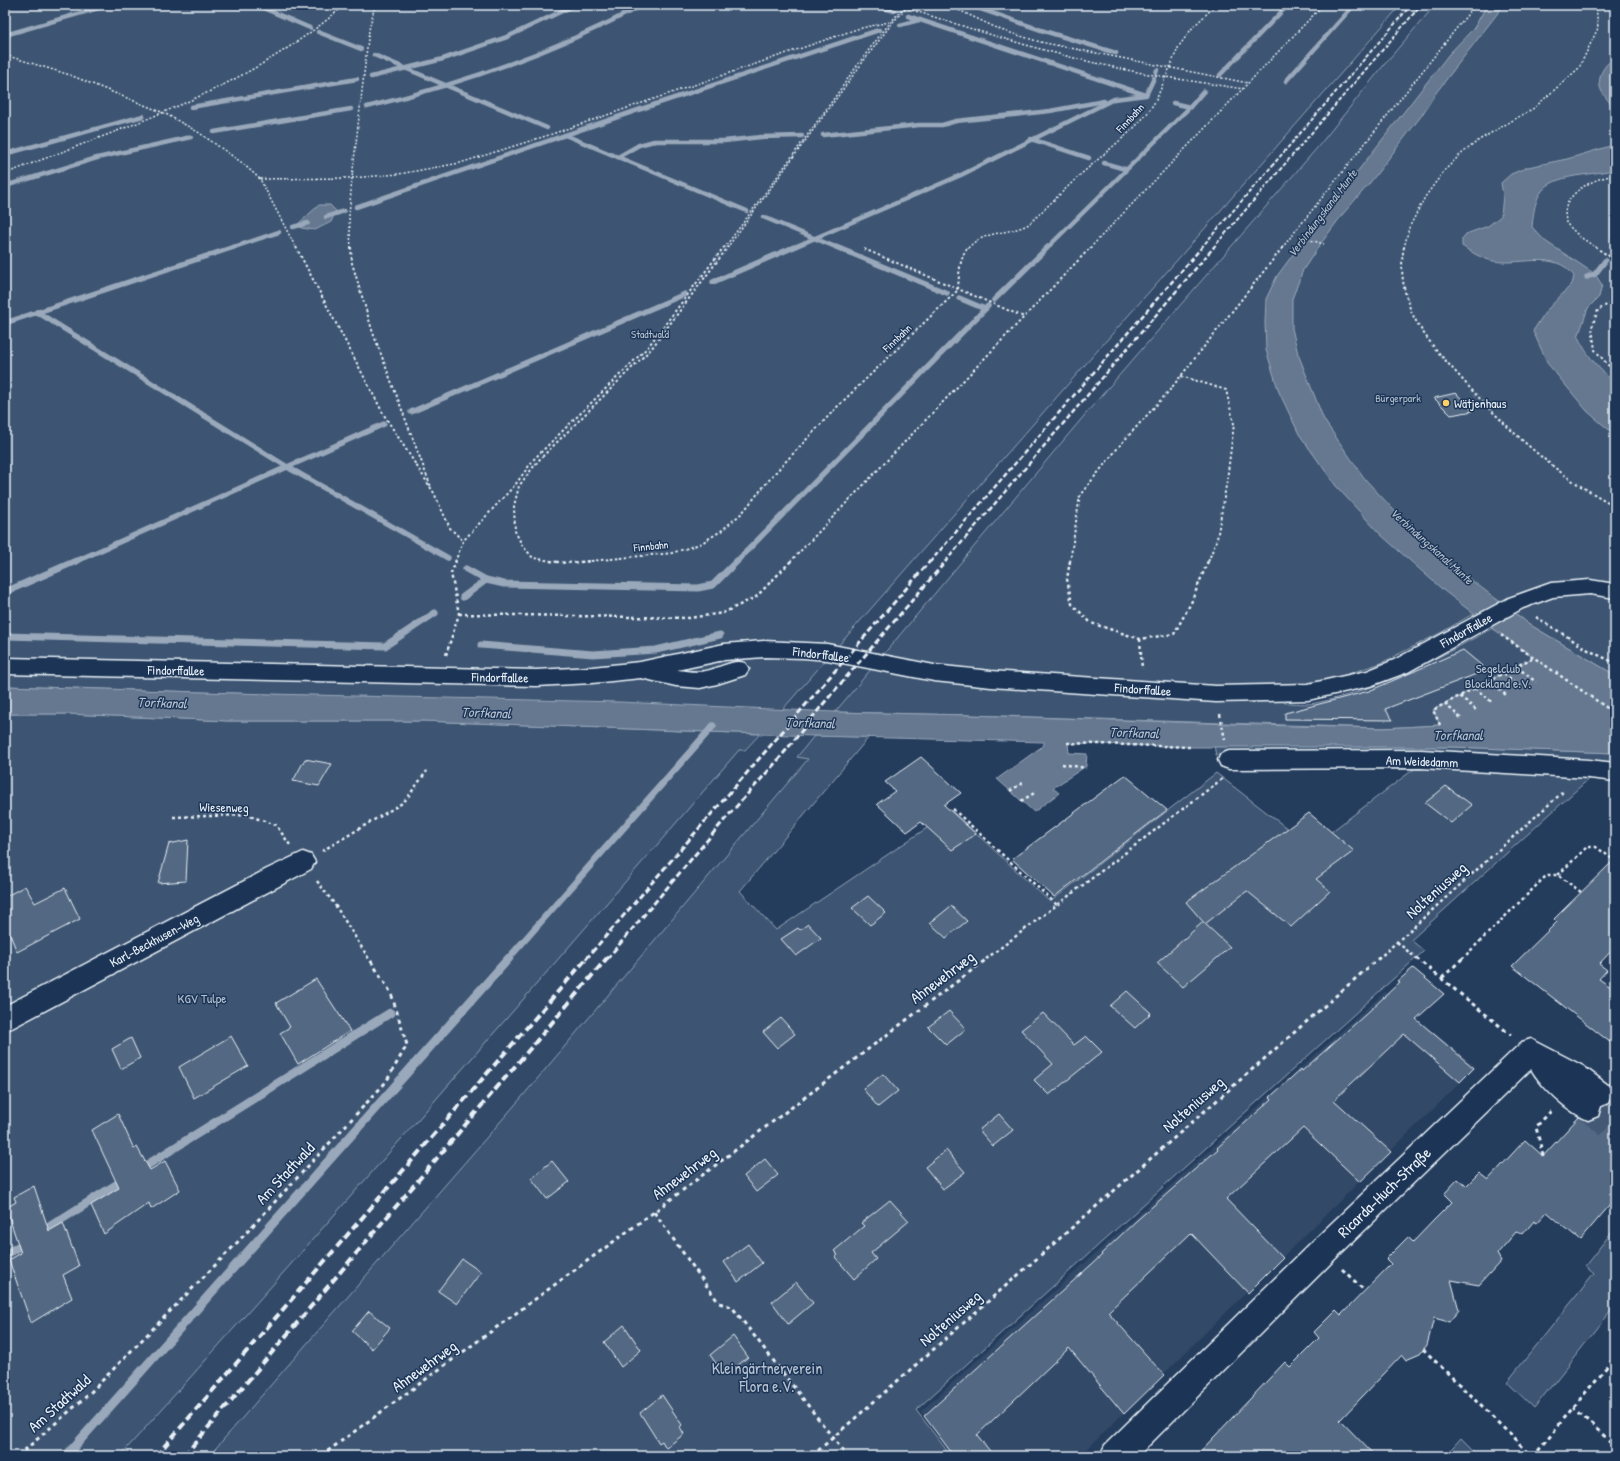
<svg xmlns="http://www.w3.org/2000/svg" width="1620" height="1461" font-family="'Patrick Hand',sans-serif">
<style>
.built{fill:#334a68}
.green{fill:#3e5472;stroke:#93a2b5}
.water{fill:#657890;stroke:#99a8ba}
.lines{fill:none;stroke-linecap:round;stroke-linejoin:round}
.stream-far3{stroke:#99a8ba;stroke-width:4.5}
.stream-far2{stroke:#99a8ba;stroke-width:5.5}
.stream-far1{stroke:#99a8ba;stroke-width:7}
.stream{stroke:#99a8ba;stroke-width:9}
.building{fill:#536782;stroke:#e8f1f8}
.minor-tunnel{stroke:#425874;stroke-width:28;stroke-dasharray:28 14;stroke-linecap:butt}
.minor-casing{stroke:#e8f1f8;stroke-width:3}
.path-far3{stroke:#e8f1f8;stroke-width:1.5;stroke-dasharray:2 2;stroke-linecap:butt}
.path-far2{stroke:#e8f1f8;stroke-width:2;stroke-dasharray:2.5 2.5;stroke-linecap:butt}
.path-far1{stroke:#e8f1f8;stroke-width:2.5;stroke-dasharray:3 3;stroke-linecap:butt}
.path{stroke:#e8f1f8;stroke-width:3;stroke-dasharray:4 4;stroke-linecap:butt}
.minor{fill:#1d3557;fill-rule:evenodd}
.rail-far3{stroke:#e8f1f8;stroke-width:2;stroke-dasharray:4 2;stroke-linecap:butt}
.rail-far2{stroke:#e8f1f8;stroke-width:2.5;stroke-dasharray:5 2.5;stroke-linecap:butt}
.rail-far1{stroke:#e8f1f8;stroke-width:3;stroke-dasharray:6 3;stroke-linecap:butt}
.rail{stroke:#e8f1f8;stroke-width:4;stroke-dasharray:8 4;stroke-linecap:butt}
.poi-dot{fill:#ffd166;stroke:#1d3557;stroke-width:1.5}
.labels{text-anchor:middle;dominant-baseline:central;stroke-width:3;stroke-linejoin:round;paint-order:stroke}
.far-street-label{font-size:11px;fill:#e8f1f8;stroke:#1d3557}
.far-park-label{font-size:11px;fill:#b5c2d0;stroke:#1d3557}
.far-water-label{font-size:12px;font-style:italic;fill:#b4c1ce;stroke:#1d3557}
.poi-label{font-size:13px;fill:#e8f1f8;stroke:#1d3557;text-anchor:start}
.street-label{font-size:13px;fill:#e8f1f8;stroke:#1d3557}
.park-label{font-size:13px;fill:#b5c2d0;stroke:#1d3557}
.water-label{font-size:14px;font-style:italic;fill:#b4c1ce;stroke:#1d3557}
.near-street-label{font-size:16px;fill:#e8f1f8;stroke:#1d3557}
.near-park-label{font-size:16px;fill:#b5c2d0;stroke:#1d3557}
</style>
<rect width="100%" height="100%" fill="#253d5d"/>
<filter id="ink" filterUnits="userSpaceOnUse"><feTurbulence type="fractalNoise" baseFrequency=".025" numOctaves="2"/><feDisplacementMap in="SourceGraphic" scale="8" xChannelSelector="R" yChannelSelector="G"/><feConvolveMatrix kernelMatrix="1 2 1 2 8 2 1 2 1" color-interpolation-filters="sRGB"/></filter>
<g filter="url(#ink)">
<!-- built -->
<g class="built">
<polygon points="1401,5 1435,5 1388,60 1317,148 1089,410 835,712 782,710"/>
<polygon points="760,734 814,736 797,757 808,759 521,1098 209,1456 120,1456 262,1297 614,895 739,750 746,750"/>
<polygon points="1385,992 1476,1067 1080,1456 954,1456 921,1411"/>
</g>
<!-- green -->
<g class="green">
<polygon points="5,5 1401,5 782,710 5,686"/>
<path d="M1435,5H1615V675L1532,626L1496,599L1478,615H1471L1442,632L1381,663L1339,677L1281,691L1285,703C1295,703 1306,705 1315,703C1381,690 1442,656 1500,624L1615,699L1440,725L1383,728L969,715L835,712L1089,410L1317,148L1388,60Z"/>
<path d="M5,714H68L228,721H423L760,734L745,750H739C535,987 329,1223 120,1456H5Z"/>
<polygon points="814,736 869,737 740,891 776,930 952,811 1050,902 1216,773 1311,847 1422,763 1593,775 1411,940 1424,951 916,1410 951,1456 209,1456 521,1098 808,759 797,757"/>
<polygon points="1214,746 1452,747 1615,753 1615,767 1298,753 1216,755"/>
<polygon points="1615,1228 1615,1306 1534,1408 1507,1382 1594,1274 1585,1266"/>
<polygon points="1461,1438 1479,1456 1445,1456"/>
</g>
<!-- water -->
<g class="water">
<polygon points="1487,5 1504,5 1435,94 1422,115 1369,184 1342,215 1319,246 1303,270 1292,299 1292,328 1298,354 1324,420 1365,479 1416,534 1454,567 1532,626 1615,675 1615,753 1452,747 1190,747 1068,743 1069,753 1087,754 1086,766 1053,788 1059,793 1034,812 997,779 1044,745 1044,742 814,736 423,721 228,721 68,714 5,714 5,686 268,694 619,702 835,712 969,715 1291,726 1383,728 1440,725 1433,710 1534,657 1492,628 1443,590 1380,534 1336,486 1299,434 1279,392 1266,350 1265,323 1266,299 1277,276 1297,249 1449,54 1474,28"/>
<path d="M1615,58V110C1612,104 1608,101 1604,95C1594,82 1602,65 1615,58Z"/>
<path d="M1615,135V170C1602,172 1588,174 1575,176C1541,182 1535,193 1532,227L1545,241L1595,274L1602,285L1599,297L1588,308L1578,337C1587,356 1600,370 1615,383V435L1587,411L1548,364L1533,331L1546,311L1572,284L1574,276C1555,248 1516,268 1489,260C1479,257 1471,252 1462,246V239L1466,234L1488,226L1501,216L1503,195L1501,183L1511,174L1528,167L1567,159L1610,146Z"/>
<polygon points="319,205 330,205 336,211 331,222 315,230 301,228 298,224"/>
</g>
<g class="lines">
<!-- stream-far3 -->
<g class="stream-far3">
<polyline points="256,5 310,28"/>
<polyline points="875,5 894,11"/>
<polyline points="969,5 1044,31 1116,53"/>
<polyline points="908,16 1143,94"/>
<polyline points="900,25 919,20"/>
<polyline points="318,32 361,49"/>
<polyline points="5,35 109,5"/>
<polyline points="374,55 547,128"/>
<polyline points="1156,73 1157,70"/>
<polyline points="1220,75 1288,5"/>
<polyline points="371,77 443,59 507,37 575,5"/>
<polyline points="1286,81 1354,5"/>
<polyline points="1173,103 1190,107"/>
<polyline points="191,107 357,79"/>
<path d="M367,107C465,83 554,52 643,5"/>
<polyline points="214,132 351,109"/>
<polyline points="565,135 747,211"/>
<polyline points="823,135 919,125 942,125 956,121 1050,111 1104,101"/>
<polyline points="1031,139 1089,158"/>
<polyline points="5,154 143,116"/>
<polyline points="618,157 639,145 654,141 724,141 761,137 802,136"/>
<polyline points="1104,163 1125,169"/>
<polyline points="5,186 97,158 191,137"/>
<polyline points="356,207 644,108 879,30"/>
<polyline points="1615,214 1613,217 1613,237 1615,239"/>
<polyline points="326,217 344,211"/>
<polyline points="763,217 838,248"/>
<polyline points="293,227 308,223"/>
<polyline points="231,248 279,232"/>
<polyline points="792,248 961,175 1114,99 1146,95 1154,78"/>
<polyline points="1047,248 1190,107 1204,91"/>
</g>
<!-- stream-far2 -->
<g class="stream-far2">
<polyline points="836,247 947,293"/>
<polyline points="1613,252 1615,249"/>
<polyline points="1587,277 1595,274 1605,261"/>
<polyline points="713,282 794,247"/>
<polyline points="959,298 985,309"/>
<polyline points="994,300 1048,247"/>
<polyline points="37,312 289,468 448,558"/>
<polyline points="5,323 234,247"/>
<polyline points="411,412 685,294"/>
<polyline points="74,562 384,424"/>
<polyline points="736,562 988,306"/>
</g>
<!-- stream-far1 -->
<g class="stream-far1">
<polyline points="466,569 486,580"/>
<polyline points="5,592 76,561"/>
<polyline points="463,597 486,580 504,584 698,588 713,585 737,561"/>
<polyline points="5,636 385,646 435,613"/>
<polyline points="481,645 593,654 656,650 720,635"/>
<polyline points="508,959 713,726"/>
</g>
<!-- stream -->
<g class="stream">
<polyline points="139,1170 390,1013"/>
<polyline points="41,1232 124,1180"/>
<polyline points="5,1255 26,1242"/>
<polyline points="66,1456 509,958"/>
</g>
</g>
<!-- building -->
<g class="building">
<polygon points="1456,393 1473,411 1451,415 1434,398"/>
<polygon points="1463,650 1487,670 1385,709 1393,720 1285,719 1285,713 1369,691"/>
<polygon points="921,757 961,793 944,805 976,834 952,850 921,822 907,832 877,804 895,791 885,782"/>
<polygon points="305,759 332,764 319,786 293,781"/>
<polygon points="1125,775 1167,810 1054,897 1012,859"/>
<polygon points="1446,786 1472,805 1451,823 1425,803"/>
<polygon points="1309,813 1354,851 1316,879 1330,891 1291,927 1247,891 1205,924 1186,902"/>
<polygon points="188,840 186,881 158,883 169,844"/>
<polygon points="1615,859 1615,947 1599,964 1607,970 1599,979 1615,990 1615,1046 1512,966 1557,922 1554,919"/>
<polygon points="25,886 35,903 65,888 80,919 17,952 5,922 5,897"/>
<polygon points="868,896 886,913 870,925 852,908"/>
<polygon points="951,906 967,921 946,938 930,923"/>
<polygon points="1203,922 1230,947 1183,987 1157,963"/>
<polygon points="808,924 821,938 796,956 781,939 798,928 800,930"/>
<polygon points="1413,968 1444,994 1416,1019 1474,1068 1460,1082 1404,1034 1334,1100 1391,1152 1360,1182 1303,1128 1226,1199 1283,1258 1248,1293 1191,1233 1108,1312 1164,1375 1124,1414 1069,1348 977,1435 994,1456 954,1456 924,1416 1102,1255 1101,1254 1137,1220 1218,1149 1217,1148 1272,1099 1270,1097 1301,1069 1302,1071 1366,1014 1400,982 1398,981"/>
<polygon points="316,979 350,1031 298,1064 280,1033 290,1027 276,1003"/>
<polygon points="1127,991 1151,1013 1135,1028 1110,1006"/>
<polygon points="949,1011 966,1029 946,1045 928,1027"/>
<polygon points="1043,1013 1074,1045 1086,1036 1102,1052 1049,1095 1034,1080 1053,1064 1021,1030"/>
<polygon points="781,1018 795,1034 777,1048 763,1032"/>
<polygon points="231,1036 248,1066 194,1098 179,1067"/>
<polygon points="131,1038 140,1058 121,1069 112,1049"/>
<polygon points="883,1074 898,1091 878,1107 863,1089"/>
<polygon points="1615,1078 1615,1199 1580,1240 1547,1212 1537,1223 1534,1221 1523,1234 1516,1232 1497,1254 1501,1261 1479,1285 1451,1280 1459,1310 1449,1322 1434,1318 1427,1345 1420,1354 1406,1360 1402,1355 1340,1420 1375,1456 1196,1456 1285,1362 1290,1367 1319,1338 1314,1332 1336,1310 1341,1315 1391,1264 1386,1259 1408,1237 1413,1242 1434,1220 1452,1202 1444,1194 1458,1179 1466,1186 1479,1173 1488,1180 1525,1140 1543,1156 1579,1117 1589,1121 1599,1117 1602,1107 1609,1104 1613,1095 1609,1084"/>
<polygon points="118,1114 134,1149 137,1147 150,1170 165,1161 180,1190 151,1209 149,1203 104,1234 91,1205 119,1188 92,1130"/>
<polygon points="999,1114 1013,1130 993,1146 979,1130"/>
<polygon points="946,1150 965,1172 943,1189 925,1167"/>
<polygon points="765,1159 778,1175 756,1192 744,1176"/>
<polygon points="552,1161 569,1182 547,1199 531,1178"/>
<polygon points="34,1186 49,1231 63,1223 79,1266 63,1275 72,1298 31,1323 9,1260 21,1253 6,1208 16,1202 14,1197"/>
<polygon points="890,1200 909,1221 871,1253 876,1259 854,1279 835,1257 838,1255 834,1251 864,1226 861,1223"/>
<polygon points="748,1244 762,1263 738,1282 724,1262"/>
<polygon points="462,1259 481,1272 457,1304 438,1291"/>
<polygon points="796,1282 813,1303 788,1324 772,1302"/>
<polygon points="369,1311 390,1328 372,1349 352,1331"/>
<polygon points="624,1325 641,1350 621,1367 604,1342"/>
<polygon points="733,1336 748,1357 725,1376 710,1355"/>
<polygon points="662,1395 682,1425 680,1427 684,1434 666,1448 662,1441 659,1443 640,1413"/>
</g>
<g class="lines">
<!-- minor-tunnel -->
<g class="minor-tunnel">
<polyline points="1599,1094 1615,1106"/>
<polyline points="1588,1107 1615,1129"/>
</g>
<defs>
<g id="minor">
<path d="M1590,580L1615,584V598L1590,594L1553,597L1523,608L1408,672L1370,686L1308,700L1216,702L991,687L934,681L827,660L804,658L764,657L724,660L677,670C687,671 696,673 706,671C719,669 732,659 745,663L749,669L745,675L717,684L700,688L676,686L641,678L592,683L536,686L5,674V658L536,670L592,667L640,662L724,644L764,641L827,644L934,665L991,671L1216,686L1308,684L1367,671L1394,660L1509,598L1551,583Z"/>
<polygon points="1421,750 1589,760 1615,763 1615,781 1589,778 1421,768 1229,769 1221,766 1218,760 1221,754 1229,751"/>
<polygon points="303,852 311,855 315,862 311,869 14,1027 5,1031 5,1006 267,869"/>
<path d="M1531,1039L1583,1066L1608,1085L1612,1094L1608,1103L1601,1106L1598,1116L1588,1120C1568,1112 1542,1088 1531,1069L1334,1260L1138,1456H1100L1105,1445L1314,1240L1522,1042Z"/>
</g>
</defs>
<!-- minor casing -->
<use href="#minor" class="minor-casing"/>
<!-- path-far3 -->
<g class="path-far3">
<path d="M897,5C974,30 1052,55 1132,71C1168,78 1206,83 1243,89"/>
<polyline points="948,5 1001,30 1040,42 1248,83"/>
<polyline points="5,55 70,75 164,113 198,132 241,162 260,179 296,248"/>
<path d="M5,174C100,136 200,105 286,49C307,35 326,22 344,5"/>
<polyline points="260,179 352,178 399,174 460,163 549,135 857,29 889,22"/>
<polyline points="1300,237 1324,244"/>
<polyline points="351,248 349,216 352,178 369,30 375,5"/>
<path d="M724,248C760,201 795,152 830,104C854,70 878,35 906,5"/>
<polyline points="727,248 868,55 893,22 909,5"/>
<path d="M968,248C984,230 1009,235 1029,224L1080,175L1132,130L1147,114L1156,100L1179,46L1193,27L1216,5"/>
<polyline points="1090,248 1323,5"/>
<polyline points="1282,248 1475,5"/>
<polyline points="1404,248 1409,228 1425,197 1444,171 1460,155 1479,140 1534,108 1579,68 1598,28 1596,5"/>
<path d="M1597,248L1580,237L1566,223C1566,218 1564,212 1566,207C1572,188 1597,178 1615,175"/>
</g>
<!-- path-far2 -->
<g class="path-far2">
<polyline points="296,247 384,415 434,493 450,528 463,541"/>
<polyline points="351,247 352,263 373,333 431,487"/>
<path d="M1404,247C1399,271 1404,299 1416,321C1428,342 1445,360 1461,378C1492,413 1526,446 1563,474C1579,486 1598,496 1615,506"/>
<polyline points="1595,247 1615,260"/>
<polyline points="864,249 1024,317"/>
<polyline points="1615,300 1598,310 1592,327 1595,350 1615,373"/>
<polyline points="1181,376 1226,390 1234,424 1227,480 1217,539 1208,562"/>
<polyline points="455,562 463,541 515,485 534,459 647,348 724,247"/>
<polyline points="557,562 533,558 522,545 515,531 514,506 519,486 538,461 651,349 728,247"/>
<path d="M581,562L672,553L700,544L721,531L742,513L774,474L837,407L958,290C959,276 959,258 968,247"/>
<polyline points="790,562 1091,247"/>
<polyline points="1070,562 1080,495 1121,444 1169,391 1283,247"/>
</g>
<!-- path-far1 -->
<g class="path-far1">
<polyline points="550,561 566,563 592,561"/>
<polyline points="1070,561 1067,579 1072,604 1091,623 1140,639 1174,634 1191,603 1208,561"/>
<polyline points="459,614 689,618 723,613 756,597 791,561"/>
<polyline points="1536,617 1590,651 1615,663"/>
<polyline points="1501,635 1613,712"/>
<polyline points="1140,639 1142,669"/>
<polyline points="446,655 459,614 451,573 456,561"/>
<polyline points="1517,667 1536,682"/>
<polyline points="1504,674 1522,689"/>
<polyline points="1490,681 1507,696"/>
<polyline points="1475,688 1493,703"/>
<polyline points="1460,696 1477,711"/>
<polyline points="1445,704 1461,718"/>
<polyline points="1220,714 1225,740"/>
<polyline points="1440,725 1433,710 1534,657"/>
<polyline points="1067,743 1190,747"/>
<polyline points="1062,764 1086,768"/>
<polyline points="1010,791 1024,782"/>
<polyline points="1021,801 1036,792"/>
<polyline points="953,809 1057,905"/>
<polyline points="173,817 247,815 276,825 290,845"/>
<polyline points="322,851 404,802 427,771"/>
<polyline points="1558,875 1587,847 1596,847 1614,860"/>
<polyline points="317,881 335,905 369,959"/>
<polyline points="1397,942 1417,959"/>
<polyline points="986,959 1222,779"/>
<polyline points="1378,959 1565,790"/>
<polyline points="1462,959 1547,875 1558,875 1581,892"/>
</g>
<!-- path -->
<g class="path">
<polyline points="1416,958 1511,1035"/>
<polyline points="1442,978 1463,958"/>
<polyline points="1543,1156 1536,1127 1551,1111"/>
<polyline points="654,1212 719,1303 732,1307 847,1456"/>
<polyline points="1342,1269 1365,1291"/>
<polyline points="1423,1349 1532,1456"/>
<polyline points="1573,1407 1615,1446"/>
<polyline points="18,1456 88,1395 233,1247 386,1082 407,1045 391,993 369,958"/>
<polyline points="321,1456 654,1212 988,958"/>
<polyline points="812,1456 1379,958"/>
<polyline points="1533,1456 1615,1357"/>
</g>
<!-- minor -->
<use href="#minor" class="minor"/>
<!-- rail-far3 -->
<g class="rail-far3">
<polyline points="1201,248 1411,5"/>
<polyline points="1213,248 1421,5"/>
</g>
<!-- rail-far2 -->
<g class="rail-far2">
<polyline points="930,562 1202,247"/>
<polyline points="945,562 1214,247"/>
</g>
<!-- rail-far1 -->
<g class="rail-far1">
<polyline points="586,959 930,561"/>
<polyline points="607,959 726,818 779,759 824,703 946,561"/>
</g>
<!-- rail -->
<g class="rail">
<polyline points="156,1456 587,958"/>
<polyline points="184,1456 607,958"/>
</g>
</g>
</g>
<!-- markers -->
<circle class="poi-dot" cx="1446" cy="403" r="4"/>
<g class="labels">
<!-- far-street labels -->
<g class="far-street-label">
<text transform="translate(1130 118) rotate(-47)">Finnbahn</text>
<text transform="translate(897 338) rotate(-44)">Finnbahn</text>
<text transform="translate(651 546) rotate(-6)">Finnbahn</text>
</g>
<!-- far-park labels -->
<g class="far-park-label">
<text x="650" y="334">Stadtwald</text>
<text x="1398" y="398">Bürgerpark</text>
</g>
<!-- far-water labels -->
<g class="far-water-label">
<text transform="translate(1322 213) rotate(-53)">Verbindungskanal Munte</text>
<text transform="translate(1432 546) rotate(42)">Verbindungskanal Munte</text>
</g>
<!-- poi labels -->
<g class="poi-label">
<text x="1454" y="403">Wätjenhaus</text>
</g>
<!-- street labels -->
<g class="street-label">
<text transform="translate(1466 630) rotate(-29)">Findorffallee</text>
<text transform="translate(821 654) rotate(7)">Findorffallee</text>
<text transform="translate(176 670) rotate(1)">Findorffallee</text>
<text transform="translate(500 677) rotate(1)">Findorffallee</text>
<text transform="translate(1143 689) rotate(4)">Findorffallee</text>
<text transform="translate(1422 761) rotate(2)">Am Weidedamm</text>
<text transform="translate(224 807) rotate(1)">Wiesenweg</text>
<text transform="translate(154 940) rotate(-28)">Karl-Beckhusen-Weg</text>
</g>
<!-- park labels -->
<g class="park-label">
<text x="1498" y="668">Segelclub<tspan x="1498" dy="15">Blockland e.V.</tspan></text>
<text x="202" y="998">KGV Tulpe</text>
</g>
<!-- water labels -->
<g class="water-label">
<text transform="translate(162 702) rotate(2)">Torfkanal</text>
<text transform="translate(486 712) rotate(2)">Torfkanal</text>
<text transform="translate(810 722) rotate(2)">Torfkanal</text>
<text transform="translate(1134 732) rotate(2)">Torfkanal</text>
<text x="1458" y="734">Torfkanal</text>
</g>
<!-- near-street labels -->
<g class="near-street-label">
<text transform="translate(1436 890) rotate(-42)">Nolteniusweg</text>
<text transform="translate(942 977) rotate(-37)">Ahnewehrweg</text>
<text transform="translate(1193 1104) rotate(-41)">Nolteniusweg</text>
<text transform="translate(285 1173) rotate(-47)">Am Stadtwald</text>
<text transform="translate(684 1173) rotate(-37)">Ahnewehrweg</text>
<text transform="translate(1384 1192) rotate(-44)">Ricarda-Huch-Straße</text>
<text transform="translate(950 1318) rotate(-41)">Nolteniusweg</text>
<text transform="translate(424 1366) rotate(-36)">Ahnewehrweg</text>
<text transform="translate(59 1403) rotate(-42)">Am Stadtwald</text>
</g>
<!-- near-park labels -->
<g class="near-park-label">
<text x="767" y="1368">Kleingärtnerverein<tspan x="767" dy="18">Flora e.V.</tspan></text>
</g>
</g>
<!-- margin -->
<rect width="1620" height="1461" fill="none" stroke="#1d3557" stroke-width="20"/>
<rect x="10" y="10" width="1600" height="1441" fill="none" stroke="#e8f1f8" stroke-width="1.5" filter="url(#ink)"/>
</svg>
